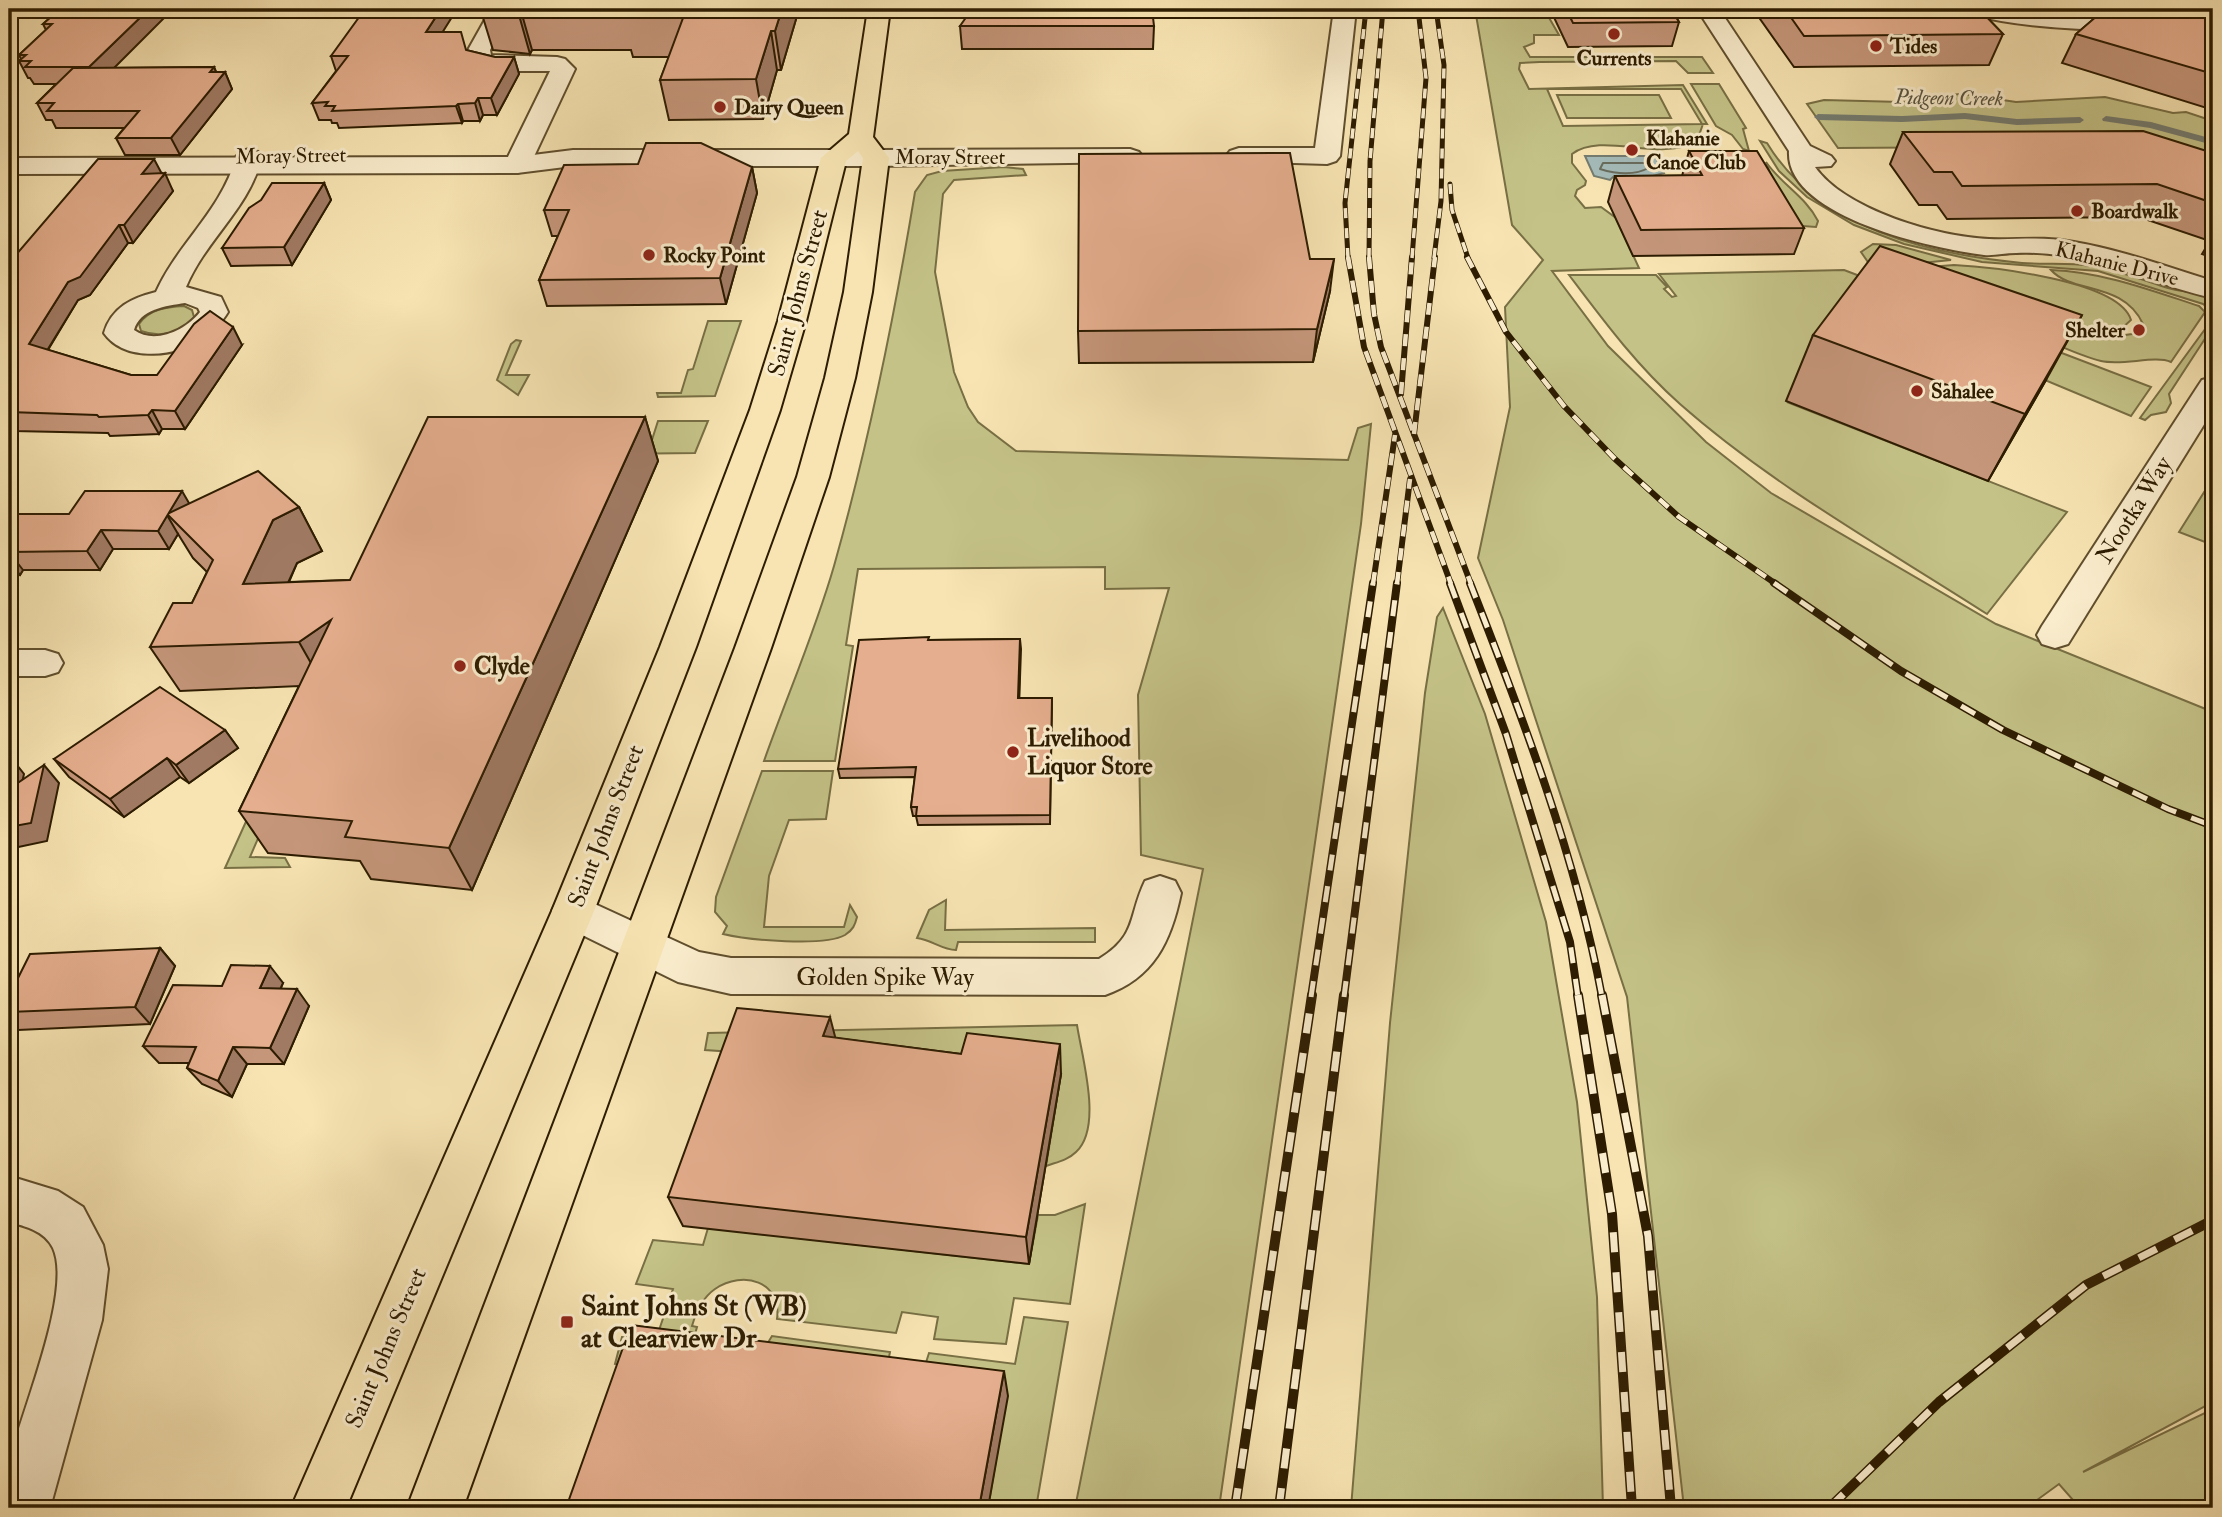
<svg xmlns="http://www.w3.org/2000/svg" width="2222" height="1517" font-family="'IM FELL Double Pica',serif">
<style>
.green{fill:#c4c287;stroke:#786f44;stroke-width:2;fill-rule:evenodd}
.water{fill:#a4bbb9;stroke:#747b6f;stroke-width:2}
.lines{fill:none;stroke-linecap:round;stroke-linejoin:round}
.shore{stroke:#686c5d;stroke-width:2}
.stream{fill:#747b6f;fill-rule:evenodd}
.minor-casing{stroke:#604e2d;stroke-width:4}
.tertiary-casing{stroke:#604e2d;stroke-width:4}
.primary-casing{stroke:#2d1c01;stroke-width:4}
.minor{fill:#faedcd;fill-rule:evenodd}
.tertiary{fill:#faedcd;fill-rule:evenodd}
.primary{fill:#f7e4b2;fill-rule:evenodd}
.rail-far3-casing{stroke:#2d1c01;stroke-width:5}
.rail-far2-casing{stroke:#2d1c01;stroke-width:6}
.rail-far1-casing{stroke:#2d1c01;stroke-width:8}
.rail-casing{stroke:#2d1c01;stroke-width:10}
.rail-far3{stroke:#faedcd;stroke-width:3.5;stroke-dasharray:10;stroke-linecap:butt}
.rail-far2{stroke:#faedcd;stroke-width:4.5;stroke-dasharray:12;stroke-linecap:butt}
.rail-far1{stroke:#faedcd;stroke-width:5;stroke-dasharray:16;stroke-linecap:butt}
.rail{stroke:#faedcd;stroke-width:7;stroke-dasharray:20;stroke-linecap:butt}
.wall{fill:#c5967a;stroke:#2d1c01;stroke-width:2}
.shaded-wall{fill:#a07a63;stroke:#2d1c01;stroke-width:2}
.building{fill:#e5ae8e;stroke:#2d1c01;stroke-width:2}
.poi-dot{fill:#8f2418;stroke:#faedcd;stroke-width:2.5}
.labels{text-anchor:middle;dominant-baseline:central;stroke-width:6;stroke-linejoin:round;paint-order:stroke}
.far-poi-label{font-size:21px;font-weight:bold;fill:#2d1c01;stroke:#faedcd;text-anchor:start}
.far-water-label{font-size:21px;font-style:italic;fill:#575441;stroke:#faedcd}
.far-street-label{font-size:21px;fill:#2d1c01;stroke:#faedcd}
.street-label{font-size:24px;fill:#2d1c01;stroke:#faedcd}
.poi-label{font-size:24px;font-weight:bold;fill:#2d1c01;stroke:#faedcd;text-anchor:start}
.near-poi-label{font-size:28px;font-weight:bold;fill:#2d1c01;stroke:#faedcd;text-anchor:start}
</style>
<rect width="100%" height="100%" fill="#f7e4b2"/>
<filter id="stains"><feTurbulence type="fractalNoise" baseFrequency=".00286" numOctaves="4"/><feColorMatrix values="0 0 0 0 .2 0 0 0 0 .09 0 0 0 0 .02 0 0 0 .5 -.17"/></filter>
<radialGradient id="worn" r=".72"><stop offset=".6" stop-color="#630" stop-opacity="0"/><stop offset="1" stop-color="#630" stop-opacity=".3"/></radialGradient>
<!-- green -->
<g class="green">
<path d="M1475,9H1544L1559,35H1534V43L1524,47L1530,57H1702L1713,73H1688L1676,61L1540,62L1520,63L1519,69L1529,89L1683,85L1707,124H1703L1697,141C1659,163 1603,131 1572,154V163L1586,181L1585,185L1577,190L1575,196L1585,208L1601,207L1616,218L1639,268L1552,271L1608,346L1706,442L1771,493L1996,624L2213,712V1402L2083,1472L2213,1409V1508H2080L2059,1484L2026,1508H1684L1627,997L1503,620L1478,558L1510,407L1505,307L1543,260L1512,225ZM1547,89H1681L1702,124L1563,126Z"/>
<polygon points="1691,84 1719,84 1746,128 1743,129 1749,151 1743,149 1732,135 1716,126"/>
<polygon points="1963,94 2016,102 2105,97 2173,113 2186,112 2213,121 2213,169 2143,146 1838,148 1807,104 1824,100 1902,102 1918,100 1927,96"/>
<polygon points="1557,95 1659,95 1671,118 1567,118"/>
<path d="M1760,141L1767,143C1819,229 1929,254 2022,263C2045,265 2068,262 2091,266C2118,270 2143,280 2168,288C2185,293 2196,290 2213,301V312L2203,304L2098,271L1982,262L1904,244L1854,225L1807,197L1779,171Z"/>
<path d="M1766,162C1782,185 1806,197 1818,221L1816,227L1789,225Z"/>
<path d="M1004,167L1023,169L1026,175L954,180L943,194L935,272L954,372L968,407L978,422L1016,451L1348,460L1358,428L1371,424L1361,524L1219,1508H1075L1203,869L1141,855L1138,695L1169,588L1105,589V567L858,569L846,645L853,646L835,761H764C787,696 815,632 834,566C869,442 894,319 915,192L927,175L942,171Z"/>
<polygon points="1873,244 1896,245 1951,260 1872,268 1861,252"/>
<path d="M1954,265C1990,267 2119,280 2131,320L2121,329L2091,333L2060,331L1929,267Z"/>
<path d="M1844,270L2151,387L2131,416L2045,380L1787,402L2067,512L1987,614C1883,547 1773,486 1680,404C1637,366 1603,320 1569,275H1656L1667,287L1664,289L1672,297L1676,296L1659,274Z"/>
<path d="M2051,270C2103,272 2150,290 2199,306L2205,312L2171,362C2155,355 2123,366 2101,361C2077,355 2052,342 2029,333L2069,337L2118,336L2132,334L2143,324C2123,281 2072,294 2051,270Z"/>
<path d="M184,306L192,310L194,317C182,333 160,338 141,331L139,324C149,309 166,307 184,306Z"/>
<polygon points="708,321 741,321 715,396 658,397 657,393 681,393 688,370 693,369"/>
<polygon points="2211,321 2213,322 2213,330 2210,331 2169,394 2171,403 2166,412 2151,415 2145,420 2140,418"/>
<polygon points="516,340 521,341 506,375 529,375 518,395 497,380 511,344"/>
<polygon points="658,421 708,421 695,453 432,456 373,572 250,857 285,858 290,867 225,868 415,448 650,446"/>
<polygon points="2213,478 2213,527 2205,542 2179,532"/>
<polygon points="1443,608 1485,714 1546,922 1577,1102 1597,1297 1603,1508 1351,1508 1390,1023 1425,693 1437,617"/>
<path d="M762,771H833L826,819L789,820L769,876L764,927H844L850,905L857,917C855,925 853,930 845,935C824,947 748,940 723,934L727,926L715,912L716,897Z"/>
<path d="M946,900L945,930L1095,928V942H958L956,950C942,950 932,940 917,938L929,910Z"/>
<path d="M1077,1025C1082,1058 1103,1127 1076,1152C1068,1160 1057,1162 1046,1166L1061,1074L705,1050L708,1033Z"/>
<path d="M1085,1204L1070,1304L1014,1298L1006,1344L934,1339L938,1317L902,1312L896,1333L777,1319C782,1281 743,1270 715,1289C702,1298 696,1312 692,1326L697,1327L689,1356L642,1367L615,1364L622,1337L656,1339L673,1289L636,1284L653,1240L703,1245L708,1228L1029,1264L1038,1215H1055Z"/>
<polygon points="1024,1317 1068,1322 1036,1508 988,1508 1007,1395 761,1354 772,1336 890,1352 887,1367 923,1372 929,1353 1015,1364"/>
</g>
<!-- water -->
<polygon class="water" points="1585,156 1655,156 1664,173 1642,179 1613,177 1610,180 1594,176"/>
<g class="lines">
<!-- shore -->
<path class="shore" d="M1603,163H1647L1650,167C1635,176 1616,174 1600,169Z"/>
<!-- stream -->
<g class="stream">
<polygon points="1965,113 2017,119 2080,117 2084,120 2080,123 2017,125 1965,119 1902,122 1818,120 1814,117 1818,114 1902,116"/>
<polygon points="2106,116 2151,122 2213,139 2213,145 2150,128 2103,121 2102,119"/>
</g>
<defs>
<g id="minor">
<polygon points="491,9 513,9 490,50 491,55 557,57 565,59 575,69 530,165 526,170 517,173 508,170 504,165 550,71 501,71 472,64 468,50"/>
<polygon points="1334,9 1356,9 1340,156 1336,161 1327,164 1230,161 1226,156 1230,151 1239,148 1315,148"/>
<path d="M1697,9H1719L1810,146L1831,156L1835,161L1831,166L1815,167C1845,210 1938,237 1989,239C2019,240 2042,236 2074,242C2122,250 2167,267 2213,281V298C2166,288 2122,266 2074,258C2055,254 2035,252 2016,253C2005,253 1994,256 1984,255C1934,249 1785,217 1789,151Z"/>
<path d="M1965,9H2003L2094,17L2213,15V29C2130,30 2049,34 1968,14Z"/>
<path d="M249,149L258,152L262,157C249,209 206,239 186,287L221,297L228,312C222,321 216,331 207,337C180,356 126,364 104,333C112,307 132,298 156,292C178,243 222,210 236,157L240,152ZM185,303L198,308L200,312C186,330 155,345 134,330C140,309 166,306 185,303Z"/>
<polygon points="1130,149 1139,152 1143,157 1139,162 876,166 867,163 863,158 867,153 876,150"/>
<polygon points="2213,377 2213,410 2068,644 2055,648 2042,644 2037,635 2042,626 2198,386 2202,380"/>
<polygon points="9,650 45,650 58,654 63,663 58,672 45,676 9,676"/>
<path d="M1160,876L1175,881L1181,893C1171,941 1154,978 1105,995L731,994L678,982L558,923L552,911L558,899L573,894L699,952L731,958L1099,959C1138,935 1128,916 1145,881Z"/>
<path d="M9,1176L58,1191L83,1207L103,1245L108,1269L102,1320L50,1508H9C9,1493 6,1475 10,1460C21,1412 73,1291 53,1248C45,1231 25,1226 9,1222Z"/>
</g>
<polygon id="tertiary" points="573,150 876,150 885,153 889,158 885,163 876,166 573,166 517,173 9,174 9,158 517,157"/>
<polygon id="primary" points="868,9 890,9 873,137 889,158 872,292 855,378 829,477 771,648 463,1508 407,1508 735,648 797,477 825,378 844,292 863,158 858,151 846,161 806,321 780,410 696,647 594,911 346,1508 291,1508 552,911 660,647 750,410 778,321 821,158 849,134"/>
</defs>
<!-- minor casing -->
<use href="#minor" class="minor-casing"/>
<!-- tertiary casing -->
<use href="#tertiary" class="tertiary-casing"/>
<!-- primary casing -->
<use href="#primary" class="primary-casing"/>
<!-- minor -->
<use href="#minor" class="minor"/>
<!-- tertiary -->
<use href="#tertiary" class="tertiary"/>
<!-- primary -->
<use href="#primary" class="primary"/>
<defs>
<g id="rail-far3">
<polyline points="1450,184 1452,210 1468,258"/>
<polyline points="1348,258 1345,203 1366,9"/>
<polyline points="1369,258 1370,161 1383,9"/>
<polyline points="1412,258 1426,78 1418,9"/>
<polyline points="1434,258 1441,201 1444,65 1436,9"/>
</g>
<g id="rail-far2">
<polyline points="1348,257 1364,347 1451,584"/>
<polyline points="1369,257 1374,314 1381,347 1471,584"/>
<polyline points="1467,257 1506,332 1564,406 1615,459 1679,517 1776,584"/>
<polyline points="1401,394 1412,257"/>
<polyline points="1414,434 1435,257"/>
<polyline points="1373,584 1395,435"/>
<polyline points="1397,584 1410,479"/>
</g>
<g id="rail-far1">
<polyline points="1450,583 1506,734 1570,942 1578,997"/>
<path d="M1470,583C1522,716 1576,856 1602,997"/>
<polyline points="1774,583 1901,671 2003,730 2168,809 2213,826"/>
<polyline points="1311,997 1373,583"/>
<polyline points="1344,997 1397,583"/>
</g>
<g id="rail">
<polyline points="1578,995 1612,1214 1632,1508"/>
<polyline points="1602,995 1648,1236 1671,1508"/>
<polyline points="1235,1508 1312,995"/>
<polyline points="1279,1508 1344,995"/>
<polyline points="1829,1508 1939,1402 2086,1285 2213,1220"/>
</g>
</defs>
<!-- rail-far3 casing -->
<use href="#rail-far3" class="rail-far3-casing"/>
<!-- rail-far2 casing -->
<use href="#rail-far2" class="rail-far2-casing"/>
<!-- rail-far1 casing -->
<use href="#rail-far1" class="rail-far1-casing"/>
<!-- rail casing -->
<use href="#rail" class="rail-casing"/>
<!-- rail-far3 -->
<use href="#rail-far3" class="rail-far3"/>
<!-- rail-far2 -->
<use href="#rail-far2" class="rail-far2"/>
<!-- rail-far1 -->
<use href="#rail-far1" class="rail-far1"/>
<!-- rail -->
<use href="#rail" class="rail"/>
</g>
<!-- wall -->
<g class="wall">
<polygon points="60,9 114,68 214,67 216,72 225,72 232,89 180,155 125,155 116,138 124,128 56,128 52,120 46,120 37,103 56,84 34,84 30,78 28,78 19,61 21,59 19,55 46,30 43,24"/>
<polygon points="799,9 781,70 777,70 763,119 669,120 660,80 669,57 633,57 631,50 532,50 530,54 493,50 481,11"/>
<polygon points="1550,9 1671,9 1679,22 1672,46 1568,47"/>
<polygon points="1753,9 1979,9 2003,34 1989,65 1794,67"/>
<polygon points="2030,9 2213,9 2213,110 2062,63 2076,34 2103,11 2058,11"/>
<polygon points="960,26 1154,26 1153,49 962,49"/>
<polygon points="442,32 466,50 495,57 514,57 519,74 497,115 483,115 480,121 463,121 462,123 339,128 337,123 332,123 331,120 319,120 312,103 336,71 331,56"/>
<polygon points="1903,132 2213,153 2213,258 2202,254 2210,241 2139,217 1947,219 1937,205 1919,205 1890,164"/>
<polygon points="1689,151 1804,228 1794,254 1633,256 1608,202 1615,176 1682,176"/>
<polygon points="752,167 757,193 726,304 547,306 539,280 558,236 552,236 544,210"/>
<polygon points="162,173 173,191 133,243 128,243 90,295 78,300 48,350 131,375 157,375 242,345 185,429 162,429 159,434 110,436 108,433 13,431 9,429 9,263"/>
<polygon points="324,183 331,200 292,265 231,266 222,248"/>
<polygon points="1330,291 1313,362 1079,363 1078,331"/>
<polygon points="1813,335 2046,380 1988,481 1786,401"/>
<polygon points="645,417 658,461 472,890 371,879 360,861 268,853 239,811 299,686 180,691 150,647 192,603 207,572 193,558 178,534 169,549 113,549 100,570 23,570 20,575 9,575 9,514 69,514 189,504 299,507 322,551 297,563 289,582 350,580"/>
<polygon points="1020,639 1019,698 1052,698 1050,824 918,825 916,816 913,816 911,807 915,777 840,778 838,769 929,640"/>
<polygon points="225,730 238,748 189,783 180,777 124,817 69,777 54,759"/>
<polygon points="160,948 175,966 150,1024 18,1030 9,1021 9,996"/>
<polygon points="283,983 281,988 309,1006 284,1064 247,1064 232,1097 202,1084 187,1068 189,1063 159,1063 143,1046 222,986"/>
<polygon points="835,1038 961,1054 1061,1074 1029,1264 683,1226 668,1197"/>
</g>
<!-- shaded-wall -->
<g class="shaded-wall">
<polygon points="149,9 173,9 98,84 89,67"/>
<polygon points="441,9 457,9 432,49 426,32"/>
<polygon points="782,9 799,9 781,70 775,31"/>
<polygon points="521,11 532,50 530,54 519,15"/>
<polygon points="771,31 777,70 763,119 756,79"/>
<polygon points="514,57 519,74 497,115 491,98"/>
<polygon points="214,67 219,79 225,72 232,89 180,155 171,138 210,72"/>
<polygon points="478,98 483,115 480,121 475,103"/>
<polygon points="458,104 463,121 462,123 456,106"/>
<polygon points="154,159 163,176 165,173 173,191 133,243 124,225 142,174"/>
<polygon points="752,167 757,193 726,304 720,278"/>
<polygon points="324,183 331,200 292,265 284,247"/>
<polygon points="119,225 128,243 90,295 78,300 40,362 29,344 68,282"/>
<polygon points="1334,259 1330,291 1313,362 1317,329"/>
<polygon points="2082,315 2046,380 1988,481 2025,414"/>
<polygon points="233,327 242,345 185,429 175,411"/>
<polygon points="152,410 162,429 159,434 148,415"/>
<polygon points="645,417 658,461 472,890 449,848"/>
<polygon points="182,491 193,510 167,515"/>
<polygon points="299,507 322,551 297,563 268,627 243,584 273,520"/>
<polygon points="167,515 178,534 169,549 158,531"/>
<polygon points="101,530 113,549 100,570 87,551"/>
<polygon points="9,552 23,570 20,575 9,560"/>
<polygon points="331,620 324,686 299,642"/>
<polygon points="1020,639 1021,649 1019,707 1018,698"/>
<polygon points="225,730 238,748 189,783 176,765"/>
<polygon points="9,755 24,774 15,814 9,807"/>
<polygon points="167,758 180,777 124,817 110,799"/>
<polygon points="44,765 59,783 47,841 9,849 9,827"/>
<polygon points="160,948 175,966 150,1024 135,1007"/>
<polygon points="270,966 283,983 273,1005 260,988"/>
<polygon points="297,989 309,1006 284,1064 270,1048"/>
<polygon points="830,1017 838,1048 823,1036"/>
<polygon points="1060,1044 1061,1074 1029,1264 1026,1237"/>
<polygon points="233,1047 247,1064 232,1097 218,1081"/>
<polygon points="1004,1371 1008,1396 988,1508 979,1508"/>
</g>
<!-- building -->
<g class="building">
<polygon points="60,9 149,9 89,67 25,67 31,61 19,61 26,55 19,55 52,24 43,24"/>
<polygon points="365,9 441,9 426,32 461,32 466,50 495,57 514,57 491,98 478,98 475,103 458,104 456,106 332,111 335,106 325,106 328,102 312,103 348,56 331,56"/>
<polygon points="511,9 782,9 775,31 771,31 756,79 660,80 683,18 623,18 627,11 521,11 519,15 481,11"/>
<polygon points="972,9 1152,9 1154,26 960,26"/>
<polygon points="1566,9 1671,9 1679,22 1573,23"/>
<polygon points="1785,9 1979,9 2003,34 1804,36"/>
<polygon points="2105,9 2213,9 2213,74 2076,34"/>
<polygon points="214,67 210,72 225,72 171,138 116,138 139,111 47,111 54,103 37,103 73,68"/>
<polygon points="2143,131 2213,153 2213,203 2157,184 1962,186 1952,172 1934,172 1903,132"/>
<polygon points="646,143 701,143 752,167 720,278 539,280 569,210 544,210 564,165 638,164"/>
<polygon points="1689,151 1757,151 1804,228 1641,230 1615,176 1702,175"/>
<polygon points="1290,153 1310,259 1334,259 1317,329 1078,331 1079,154"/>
<polygon points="98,159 154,159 142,174 165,173 124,225 119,225 80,277 68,282 29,344 131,375 157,375 194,324 210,311 233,327 175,411 152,410 148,415 99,417 97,415 9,412 9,263"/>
<polygon points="272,183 324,183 284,247 222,248 249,208 261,200"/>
<polygon points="1880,246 2082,315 2025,414 1813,335"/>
<polygon points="428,417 645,417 449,848 345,837 352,821 239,811 331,620 299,642 150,647 173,603 192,603 213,560 167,514 258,471 299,507 273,520 243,584 350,580"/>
<polygon points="85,491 182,491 158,531 101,530 87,551 9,552 9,553 9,514 69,514"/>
<polygon points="929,637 928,640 1020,639 1018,698 1052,698 1050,815 916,816 917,807 911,807 916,767 838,769 859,640"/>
<polygon points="160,687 225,730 176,765 167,758 110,799 54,759"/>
<polygon points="44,765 31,823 9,827 9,789"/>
<polygon points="160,948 135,1007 9,1012 9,996 30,954"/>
<polygon points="231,965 270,966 260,988 297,989 270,1048 233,1047 218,1081 187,1068 196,1047 143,1046 173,985 222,986"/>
<polygon points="737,1008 830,1017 823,1036 961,1054 967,1033 1060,1044 1026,1237 668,1197"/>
<polygon points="631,1325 1004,1371 979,1508 566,1508"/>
</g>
<!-- markers -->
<g class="poi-dot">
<circle cx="1614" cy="34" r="7"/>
<circle cx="1876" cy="46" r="7"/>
<circle cx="720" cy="107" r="7"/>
<circle cx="1632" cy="150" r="7"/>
<circle cx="2077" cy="211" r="7"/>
<circle cx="649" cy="255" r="7"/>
<circle cx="2139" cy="330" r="7"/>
<circle cx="1917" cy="391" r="7"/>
<circle cx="460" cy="666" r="7"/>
<circle cx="1013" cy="752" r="7"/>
<rect x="560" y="1315" width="14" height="14" rx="3.5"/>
</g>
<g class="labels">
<!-- far-poi labels -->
<g class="far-poi-label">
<text x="1890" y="46">Tides</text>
<text x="1614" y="58" text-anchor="middle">Currents</text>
<text x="734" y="107">Dairy Queen</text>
<text x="1646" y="138">Klahanie<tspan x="1646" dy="24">Canoe Club</tspan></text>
<text x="2091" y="211">Boardwalk</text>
<text x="663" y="255">Rocky Point</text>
<text x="2125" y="330" text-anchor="end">Shelter</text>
<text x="1931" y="391">Sahalee</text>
</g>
<!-- far-water labels -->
<g class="far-water-label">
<text transform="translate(1949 98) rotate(1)">Pidgeon Creek</text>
</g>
<!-- far-street labels -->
<g class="far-street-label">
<text transform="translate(291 156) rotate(-1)">Moray Street</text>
<text x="950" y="157">Moray Street</text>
<text transform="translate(2117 264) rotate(14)">Klahanie Drive</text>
</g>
<!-- street labels -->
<g class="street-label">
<text transform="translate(798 293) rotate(-75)">Saint Johns Street</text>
<text transform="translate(2134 510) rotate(-58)">Nootka Way</text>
<text transform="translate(606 826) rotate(-69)">Saint Johns Street</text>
<text x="885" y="977">Golden Spike Way</text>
<text transform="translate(386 1348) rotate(-67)">Saint Johns Street</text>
</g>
<!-- poi labels -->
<g class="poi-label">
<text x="474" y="666">Clyde</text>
<text x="1027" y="738">Livelihood<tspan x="1027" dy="28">Liquor Store</tspan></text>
</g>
<!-- near-poi labels -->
<g class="near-poi-label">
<text x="581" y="1306">Saint Johns St (WB)<tspan x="581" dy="32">at Clearview Dr</tspan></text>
</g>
</g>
<!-- margin -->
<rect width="2222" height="1517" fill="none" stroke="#f7e4b2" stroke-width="35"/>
<rect x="10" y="10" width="2201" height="1496" fill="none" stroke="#2d1c01" stroke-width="3.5"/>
<rect x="18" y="18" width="2187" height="1482" fill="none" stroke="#2d1c01" stroke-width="2"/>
<rect width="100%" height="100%" filter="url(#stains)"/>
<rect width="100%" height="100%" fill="url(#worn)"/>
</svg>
